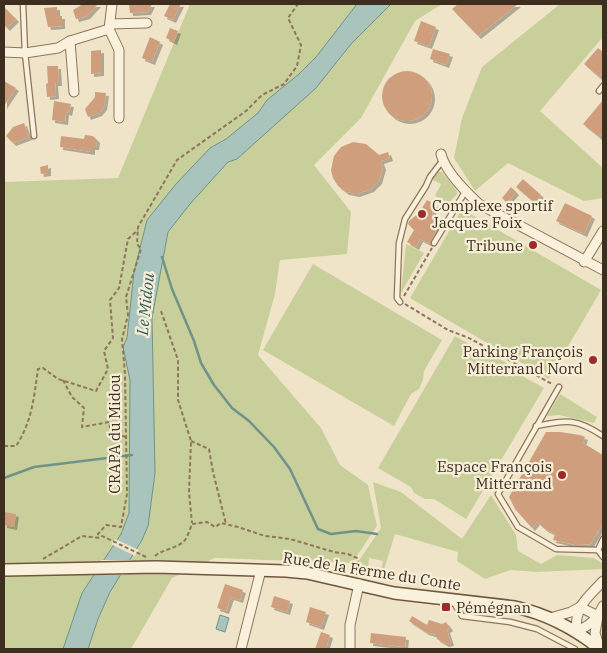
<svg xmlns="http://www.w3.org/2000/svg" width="607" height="653" font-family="'IBM Plex Serif',serif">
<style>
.green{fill:#c9cf9b}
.water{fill:#a9c4bc;stroke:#6f938a}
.pier{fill:#f0e4c8}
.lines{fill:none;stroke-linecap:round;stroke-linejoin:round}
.stream{stroke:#6f938a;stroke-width:2.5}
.building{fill:#cf9f7d;filter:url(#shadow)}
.lane-casing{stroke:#8d765c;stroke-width:7}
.street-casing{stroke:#8d765c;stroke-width:11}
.secondary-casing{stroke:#6f573f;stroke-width:14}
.path{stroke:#8d765c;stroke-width:2;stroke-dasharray:4 2.5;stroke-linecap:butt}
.lane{stroke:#faf1dc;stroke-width:4.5}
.street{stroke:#faf1dc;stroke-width:9}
.secondary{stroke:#faf1dc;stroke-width:11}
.poi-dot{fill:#9e2a2b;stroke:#f7eed8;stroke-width:2}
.labels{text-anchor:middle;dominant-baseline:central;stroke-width:4.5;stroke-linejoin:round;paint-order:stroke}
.poi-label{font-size:15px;fill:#3d2e20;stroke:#f7eed8;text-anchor:end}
.street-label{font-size:15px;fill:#3d2e20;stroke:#f7eed8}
.water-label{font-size:16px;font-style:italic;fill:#2f5d5a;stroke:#f7eed8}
</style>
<defs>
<filter id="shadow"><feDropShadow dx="3" dy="3" stdDeviation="0" flood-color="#0004"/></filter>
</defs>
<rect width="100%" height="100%" fill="#f0e4c8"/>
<!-- green -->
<g class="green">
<polygon points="190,4 442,4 415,21 361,118 314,165 351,212 347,254 280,260 275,294 258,355 321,428 340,465 368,485 377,526 352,563 215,558 172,578 131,649 4,649 4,182 118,178"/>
<polygon points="560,4 603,4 603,37 540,111 603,168 603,198 584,201 508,163 475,191 454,158 462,118 482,67"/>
<polygon points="438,172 442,172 457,191 457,194 449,203 435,196 441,184 433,180 433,177"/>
<polygon points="462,209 601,290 549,379 410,298"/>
<polygon points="406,244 424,253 401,293"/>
<polygon points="313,264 442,340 424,371 423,380 419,389 411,394 394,426 263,350"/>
<polygon points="455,336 490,356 496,357 507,363 510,369 544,388 466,519 434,499 425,499 414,493 411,487 378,468"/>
<polygon points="560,394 597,417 594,423 559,415 547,416"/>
<polygon points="373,482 401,492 462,539 491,495 516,535 518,551 541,564 557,555 594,558 602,563 603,569 537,572 511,570 485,579 457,561 458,552 395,534 383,573 381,572 383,561 369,558 368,569 358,562 381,528"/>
</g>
<!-- water -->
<g class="water">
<polygon points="357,4 391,4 351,44 316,88 237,159 228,162 190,204 168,232 152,318 155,473 148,526 142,540 110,592 98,619 88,649 63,649 82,593 121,534 129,513 130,380 123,347 127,338 134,272 147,220 176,184 210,148 226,139 258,113 267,100 299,74 316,57"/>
<polygon points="220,615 229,618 225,632 216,629"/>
</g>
<!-- pier -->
<g class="pier">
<polygon points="115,539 139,550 135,556 111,544"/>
<polygon points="101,560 133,560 124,575 91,575"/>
</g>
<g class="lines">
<!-- stream -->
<g class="stream">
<polyline points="162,257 172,289 194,341 201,363 214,385 232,408 249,421 274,447 290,469 318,529 331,534 356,531 377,534"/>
<polyline points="4,478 34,467 132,455"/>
</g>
</g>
<!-- building -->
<g class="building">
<polygon points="83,4 98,4 87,16 76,19 73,10"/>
<polygon points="135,4 152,4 148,12 130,13 129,5"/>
<polygon points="170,4 181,4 173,20 164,16"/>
<polygon points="458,4 518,4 478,36 452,9"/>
<polygon points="4,7 16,19 7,28 4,25"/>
<polygon points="57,7 57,16 62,16 62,26 48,27 44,8"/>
<polygon points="421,21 436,27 429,46 414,41"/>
<polygon points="170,28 178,31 174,42 166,38"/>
<polygon points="150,37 160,42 152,62 142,58"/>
<polygon points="598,48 603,52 603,72 599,77 584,64"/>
<polygon points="433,49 450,54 446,65 430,59"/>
<polygon points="101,50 101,73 91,74 91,51"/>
<polygon points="47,66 58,66 59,83 55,83 56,96 47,97 46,84 48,83"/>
<circle cx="407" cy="96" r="25"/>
<polygon points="4,81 16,88 4,106"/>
<polygon points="95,92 106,93 104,107 99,113 88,117 85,109 95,97"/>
<polygon points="603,100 603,132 599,137 583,124"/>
<polygon points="54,101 71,104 69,113 66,112 65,122 52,120"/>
<polygon points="24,123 29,137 13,143 6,136 13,127"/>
<polygon points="85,135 93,136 97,140 96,147 92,147 92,152 60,147 61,136 84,139"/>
<polygon points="353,142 366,144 379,155 388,152 390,158 381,161 383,167 379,181 371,189 357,194 346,192 338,186 333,178 331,170 334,156 341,147"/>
<polygon points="48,165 48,173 41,174 40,167"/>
<polygon points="523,179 541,195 535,203 516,187"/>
<polygon points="511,187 516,192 507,203 502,198"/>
<polygon points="427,200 436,205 432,214 441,219 430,244 420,239 416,247 407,242 414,230 408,224 409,221 419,213"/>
<polygon points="565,203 592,216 584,234 556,221"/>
<polygon points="546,432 560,432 580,435 585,437 583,443 603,455 603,523 591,544 576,545 553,540 555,534 545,529 537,522 532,528 515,509 509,497"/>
<polygon points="4,512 16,514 14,527 4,525"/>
<polygon points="225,584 243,590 240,600 231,597 226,611 217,608"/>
<polygon points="274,596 290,601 287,612 271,607"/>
<polygon points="310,607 326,612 321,627 306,622"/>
<polygon points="412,616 427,625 429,620 442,624 446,622 450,628 447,630 451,643 446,644 437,639 436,635 426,632 409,621"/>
<polygon points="321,632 330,635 326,649 315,649"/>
<polygon points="371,633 406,637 405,647 370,643"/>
</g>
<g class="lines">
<defs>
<g id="lane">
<polyline points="23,4 25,53 34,136"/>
<polyline points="599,91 603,86"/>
<polyline points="434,243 465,192"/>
<polyline points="400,302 397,298 399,243 405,219 426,186 430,177 443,160"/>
<polyline points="559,387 498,494 518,527 556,549 598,550 603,539"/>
<path d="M536,426C567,420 576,418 603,436"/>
<polyline points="598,550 603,557"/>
<polyline points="454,603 462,616 510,622 537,629 575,649"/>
</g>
<g id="street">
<polyline points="110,24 147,23"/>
<polyline points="109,29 119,50 119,118"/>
<polyline points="70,41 74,92"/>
<polyline points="4,52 25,53 58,48 70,41 109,29 112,4"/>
<path d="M441,154C445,171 466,192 479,204L603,270"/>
<polyline points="584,262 603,231"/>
<path d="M603,581C586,600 576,604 576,631C590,626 597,619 603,606"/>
<polyline points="580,607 598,616 595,633 600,649"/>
<polyline points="550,618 571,612 580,607"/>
<polyline points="241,649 261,570"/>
<polyline points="350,649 350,625 359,584"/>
</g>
<path id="secondary" d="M4,570L156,567L286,571L307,573L394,593L515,607C547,614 575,629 600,649"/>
</defs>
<!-- lane casing -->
<use href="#lane" class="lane-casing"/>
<!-- street casing -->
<use href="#street" class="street-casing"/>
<!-- secondary casing -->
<use href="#secondary" class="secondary-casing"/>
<!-- path -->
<g class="path">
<polyline points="404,296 432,248"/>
<polyline points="405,304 448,330 469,338 552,384"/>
<polyline points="161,311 178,360 178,400 191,441 189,492 192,523"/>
<polyline points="63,380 72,397 84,408 82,427 109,422 111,433 126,437"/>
<polyline points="191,441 209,449 213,472 226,524"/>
<path d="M4,446H16C32,422 34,397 38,369L43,368L58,379L96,391L108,369L104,351L113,338L110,300L119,288L128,239L138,230"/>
<path d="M155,556C163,549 177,549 185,540C188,536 190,529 192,524L207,522L215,527L221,523L238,527L265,536L290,539L334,552L348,554L357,558L359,565L356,575"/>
<polyline points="146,557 98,534 106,525 121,527 127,494 125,374 122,339 128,315 126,297 141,249 137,244 138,227 177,160 246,111 262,95 284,84 297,66 301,45 288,18 298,4"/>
<polyline points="43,559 82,536 101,538"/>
</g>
<!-- lane -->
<use href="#lane" class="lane"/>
<!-- street -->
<use href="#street" class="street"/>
<!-- secondary -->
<use href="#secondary" class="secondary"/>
</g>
<!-- markers -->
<g class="poi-dot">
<circle cx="422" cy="214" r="5"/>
<circle cx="533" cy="245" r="5"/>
<circle cx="593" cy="360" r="5"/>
<circle cx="562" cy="475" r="5"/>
<rect x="441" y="602" width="10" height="10" rx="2.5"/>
</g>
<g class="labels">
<!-- poi labels -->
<g class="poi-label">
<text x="432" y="205" text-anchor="start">Complexe sportif<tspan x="432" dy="17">Jacques Foix</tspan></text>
<text x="523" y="245">Tribune</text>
<text x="583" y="351">Parking François<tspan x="583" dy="17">Mitterrand Nord</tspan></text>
<text x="552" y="466">Espace François<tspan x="552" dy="17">Mitterrand</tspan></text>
<text x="456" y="607" text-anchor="start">Pémégnan</text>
</g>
<!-- street labels -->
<g class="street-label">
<text transform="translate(114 434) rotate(-90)">CRAPA du Midou</text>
<text transform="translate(372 571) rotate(9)">Rue de la Ferme du Conte</text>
</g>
<!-- water labels -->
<g class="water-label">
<text transform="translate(145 304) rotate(-84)">Le Midou</text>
</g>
</g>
<!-- border -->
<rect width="607" height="653" fill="none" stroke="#3d2e20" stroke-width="10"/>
</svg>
